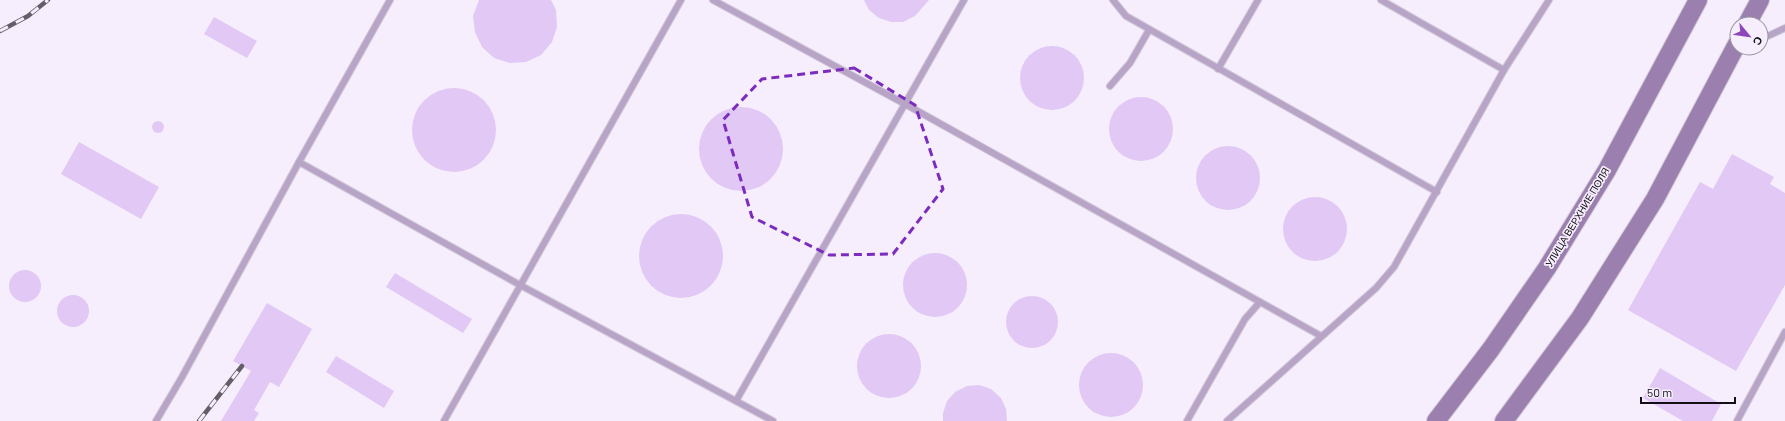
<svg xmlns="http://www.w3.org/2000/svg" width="1785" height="421" font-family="Barlow,sans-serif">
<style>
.building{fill:#e1c8f5}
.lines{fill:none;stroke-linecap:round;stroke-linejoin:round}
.service-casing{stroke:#d2cad8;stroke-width:8}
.secondary-casing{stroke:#d2cad8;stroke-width:20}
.service{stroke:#b7a4c6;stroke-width:6}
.secondary{stroke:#9a7faf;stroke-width:18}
.rail-casing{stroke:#645f67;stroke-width:4.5}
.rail{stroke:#f6eefd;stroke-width:3;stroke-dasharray:9;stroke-linecap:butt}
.marked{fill:none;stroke:#7b2cbf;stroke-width:3;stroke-dasharray:8 5;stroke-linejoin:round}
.labels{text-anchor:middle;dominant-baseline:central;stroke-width:3.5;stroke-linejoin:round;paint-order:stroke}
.street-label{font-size:10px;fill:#131015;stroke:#f6eefd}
</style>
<rect width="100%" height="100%" fill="#f6eefd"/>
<!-- building -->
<g class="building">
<polygon points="479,0 551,0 556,10 557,27 552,42 541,55 526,62 510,63 494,58 482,47 475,32 473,16"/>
<polygon points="864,0 929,0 915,16 903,22 891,22 879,18 869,10"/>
<polygon points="214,17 257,41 247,58 204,34"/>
<circle cx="1052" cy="78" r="32"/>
<circle cx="454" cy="130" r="42"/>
<circle cx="1141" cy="129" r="32"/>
<circle cx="741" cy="149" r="42"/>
<circle cx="158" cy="127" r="6"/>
<polygon points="79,142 159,187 141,219 61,174"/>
<circle cx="1228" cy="178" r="32"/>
<polygon points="1732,154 1774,177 1770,184 1785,193 1785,285 1736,371 1628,310 1700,182 1713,189"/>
<circle cx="1315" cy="229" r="32"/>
<circle cx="681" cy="256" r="42"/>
<circle cx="935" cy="285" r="32"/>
<circle cx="25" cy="286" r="16"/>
<polygon points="395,273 472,319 463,333 386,287"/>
<circle cx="73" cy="311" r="16"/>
<circle cx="1032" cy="322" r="26"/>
<polygon points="267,303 312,329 279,387 270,382 254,410 259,413 254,421 221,421 251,371 233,361"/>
<circle cx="889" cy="366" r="32"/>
<circle cx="1111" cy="385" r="32"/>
<polygon points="336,356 394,391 384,408 326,372"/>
<polygon points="1660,368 1721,404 1712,421 1683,421 1643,398"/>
<polygon points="979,385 991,389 1001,398 1006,409 1007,421 943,421 943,413 947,401 955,392 967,386"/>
</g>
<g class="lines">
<defs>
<g id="service">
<polyline points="390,0 299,162 520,285 773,421"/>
<polyline points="713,0 905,104 1321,336"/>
<polyline points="1113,0 1126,16 1437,192"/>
<polyline points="1381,0 1504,70"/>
<polyline points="1761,32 1768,36 1785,28"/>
<polyline points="1218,69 1258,0"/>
<polyline points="1110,86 1130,63 1149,30"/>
<polyline points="736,401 964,0"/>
<polyline points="156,421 182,377 299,162"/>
<polyline points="444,421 681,0"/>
<polyline points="1187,421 1245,319 1260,302"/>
<polyline points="1227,421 1376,288 1394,267 1504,70 1549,0"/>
<polyline points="1737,421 1785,332"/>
</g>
<g id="secondary">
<polyline points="1747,24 1760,0"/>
<polyline points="1436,421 1491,349 1547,268 1607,170 1698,0"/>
<polyline points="1504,421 1580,318 1655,199 1737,44"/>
</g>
</defs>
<!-- service casing -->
<use href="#service" class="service-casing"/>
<!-- secondary casing -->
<use href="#secondary" class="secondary-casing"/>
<!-- service -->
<use href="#service" class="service"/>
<!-- secondary -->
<use href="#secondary" class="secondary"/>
<defs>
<g id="rail">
<polyline points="0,31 28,16 48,0"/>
<polyline points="199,421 242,366"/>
</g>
</defs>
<!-- rail casing -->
<use href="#rail" class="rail-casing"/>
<!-- rail -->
<use href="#rail" class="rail"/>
</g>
<!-- marked area -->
<path class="marked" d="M854,68L915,105L943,189L893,254L829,255L752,217L723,120L762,79Z"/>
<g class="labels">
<!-- street labels -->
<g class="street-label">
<text transform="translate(1577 217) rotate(-59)">УЛИЦА ВЕРХНИЕ ПОЛЯ</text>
</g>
</g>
<!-- north arrow -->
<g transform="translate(1749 36) rotate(119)"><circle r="19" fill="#f6eefd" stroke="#9b95a0"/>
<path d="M0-3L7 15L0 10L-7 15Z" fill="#8d47ba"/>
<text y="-6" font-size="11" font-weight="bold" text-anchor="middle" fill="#131015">С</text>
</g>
<!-- scale -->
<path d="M1641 397v6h94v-6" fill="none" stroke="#131015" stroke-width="2"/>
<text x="1647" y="397" font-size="12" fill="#131015" stroke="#f6eefd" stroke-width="3" paint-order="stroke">50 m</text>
</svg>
